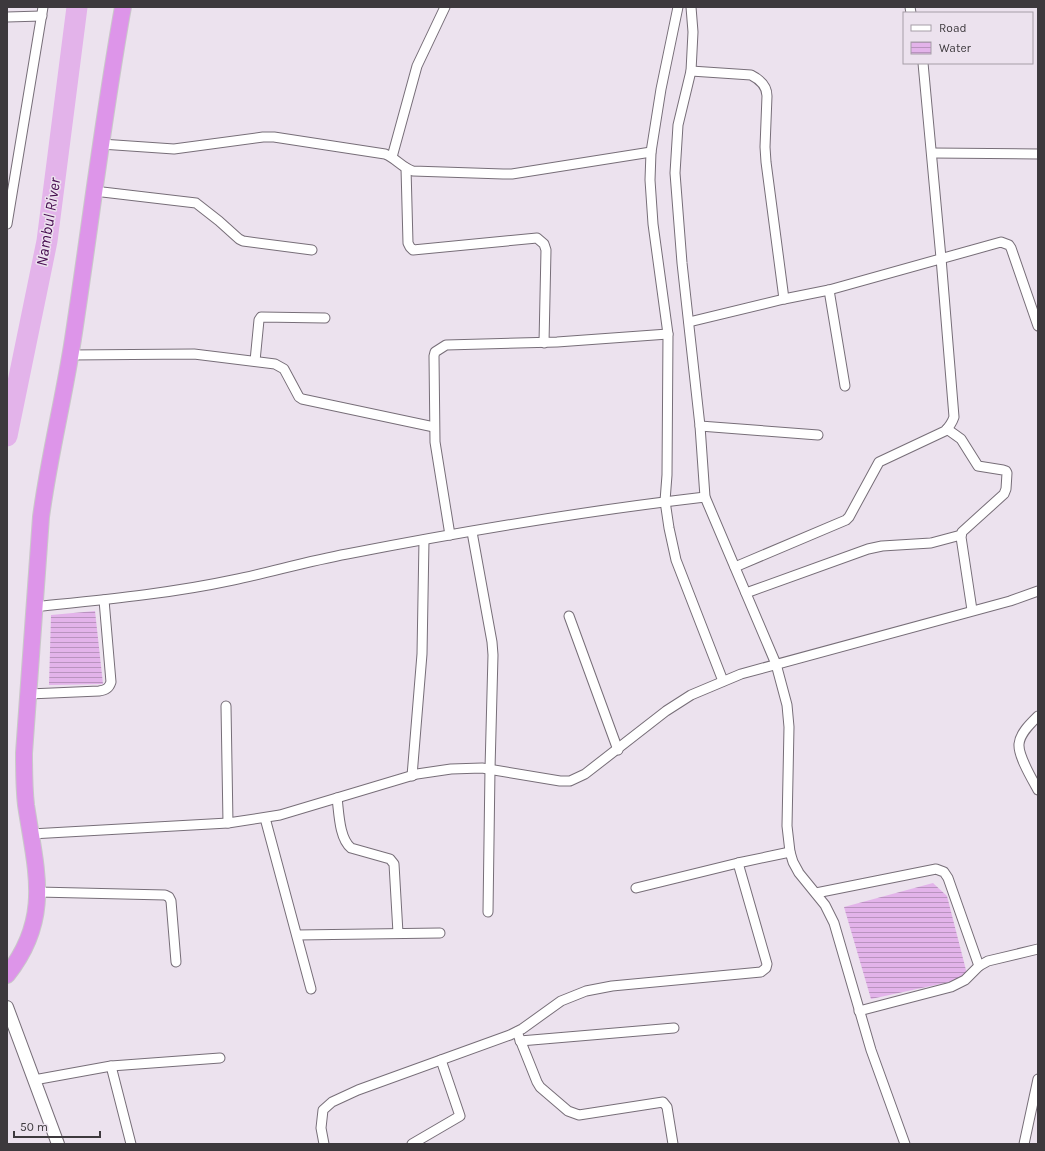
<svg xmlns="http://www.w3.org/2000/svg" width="1045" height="1151" font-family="Karla,sans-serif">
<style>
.water{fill:url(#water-rules)}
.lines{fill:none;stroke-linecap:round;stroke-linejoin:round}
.river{stroke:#e3b3ea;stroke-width:21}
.street-casing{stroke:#776e78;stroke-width:11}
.secondary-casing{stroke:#776e78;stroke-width:14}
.highway-casing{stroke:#c9c8c9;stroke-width:18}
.street{stroke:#fff;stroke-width:9}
.secondary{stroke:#fff;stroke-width:12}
.highway{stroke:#dd95e9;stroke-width:16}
.labels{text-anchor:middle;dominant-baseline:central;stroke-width:3;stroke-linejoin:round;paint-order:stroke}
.water-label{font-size:16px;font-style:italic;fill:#460c4f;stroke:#ece2ee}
</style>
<defs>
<pattern id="water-rules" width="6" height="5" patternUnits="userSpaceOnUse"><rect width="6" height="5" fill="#e3b3ea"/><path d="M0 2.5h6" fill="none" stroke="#b993bf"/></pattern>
</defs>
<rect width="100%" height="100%" fill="#ece2ee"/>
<!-- water -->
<g class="water">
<polygon points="95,611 103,684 49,685 51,615"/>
<polygon points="933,883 947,896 967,974 963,979 871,999 844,907"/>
</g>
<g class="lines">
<!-- river -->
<polyline class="river" points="7,436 47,241 77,7"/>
<defs>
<g id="street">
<polyline points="678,7 661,89 651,152 650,180 653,224 668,334 667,475 665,501 669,528 676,560 723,681"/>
<polyline points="691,7 693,32 691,71 678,125 675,173 682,263 700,426 705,497 776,664 787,705 789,727 787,826 790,852 793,862 799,873 825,905 834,923 871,1050 905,1144"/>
<polyline points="910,7 911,13"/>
<polyline points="7,17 42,16"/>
<path d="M691,71L751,75C759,79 767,86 767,96L765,147L766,162L784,299"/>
<path d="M101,144L174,149L263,137H274L385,154C396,158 402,168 413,171L503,174H512L651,152"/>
<polyline points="932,153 1038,154"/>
<polyline points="392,157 417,66 445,7"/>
<polyline points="406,168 408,243 410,247 413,250 537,238 544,244 546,250 544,343"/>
<polyline points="94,191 196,203 219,221 239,239 243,241 312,250"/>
<polyline points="7,224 43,7"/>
<polyline points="829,290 845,386"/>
<polyline points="689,322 784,299 829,290 1001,242 1009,245 1011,248 1038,326"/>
<polyline points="70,355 194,354 275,364 284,369 299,397 302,399 434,427"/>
<polyline points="255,361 259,320 261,317 325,318"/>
<polyline points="700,426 818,435"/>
<polyline points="947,429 961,439 978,466 1003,470 1006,471 1007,473 1006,489 1004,494 962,532 961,537 972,610"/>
<polyline points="472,532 492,642 493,655 490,769 488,912"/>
<polyline points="450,535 435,442 434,356 435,352 446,345 557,342 668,334"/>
<path d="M735,567L846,520L849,517L879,462L945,431C950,426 952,423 954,417L941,258L923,63"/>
<polyline points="746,593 868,549 882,546 931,543 961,535"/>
<path d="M33,607C100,600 168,594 233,580C271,572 309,561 347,554C465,531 585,511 705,497"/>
<polyline points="569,616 618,750"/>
<path d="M29,694L99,691C106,690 109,688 111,682L104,600"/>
<polyline points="226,706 228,823"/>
<path d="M1038,716C1031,723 1020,733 1019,744C1018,756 1032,779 1038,790"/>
<polyline points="412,776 422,654 424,540"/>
<path d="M337,798C339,812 339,838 351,848L390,859L394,864L398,933"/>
<polyline points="265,818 311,989"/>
<polyline points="31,834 228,823 280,815 417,774 451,769 482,768 560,781 570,781 585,774 666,711 691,695 741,674 1010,601 1038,591"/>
<polyline points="636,888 738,863 790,852"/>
<polyline points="38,892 165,895 169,897 171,901 176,962"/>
<polyline points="816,893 936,869 944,872 948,878 979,966"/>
<polyline points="297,935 440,933"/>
<polyline points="859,1011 951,987 965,980 979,966 988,961 1038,949"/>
<polyline points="517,1032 537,1082 540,1087 568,1111 579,1115 663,1102 667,1107 673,1144"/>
<polyline points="520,1041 674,1028"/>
<polyline points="111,1066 131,1144"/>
<polyline points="34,1080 111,1066 220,1058"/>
<polyline points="324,1144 321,1128 323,1110 332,1102 358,1090 510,1035 522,1029 561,1001 586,991 612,986 761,972 766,968 767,964 738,863"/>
<polyline points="412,1144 460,1116 441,1060"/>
<polyline points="1024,1144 1038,1079"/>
</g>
<polyline id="secondary" points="7,1007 58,1144"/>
<path id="highway" d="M7,975C52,918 36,871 26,805C24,788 24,771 24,753L41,517C49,457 64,398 73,339C90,228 103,117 123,7"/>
</defs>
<!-- street casing -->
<use href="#street" class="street-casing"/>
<!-- secondary casing -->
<use href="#secondary" class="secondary-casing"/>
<!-- highway casing -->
<use href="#highway" class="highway-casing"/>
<!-- street -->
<use href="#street" class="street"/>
<!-- secondary -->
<use href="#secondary" class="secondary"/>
<!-- highway -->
<use href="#highway" class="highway"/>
</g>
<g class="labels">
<!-- water labels -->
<g class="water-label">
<text transform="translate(48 222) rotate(-81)">Nambul River</text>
</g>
</g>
<!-- border -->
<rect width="1045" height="1151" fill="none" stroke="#3d393d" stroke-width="16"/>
<!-- legend -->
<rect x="903" y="12" width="130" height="52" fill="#ece2ee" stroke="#a69ea7"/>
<rect x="911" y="25" width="20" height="6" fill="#ffffff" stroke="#a69ea7"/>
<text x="939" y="32" font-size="12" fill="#3d393d">Road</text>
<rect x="911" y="42" width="20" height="12" fill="url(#water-rules)" stroke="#a69ea7"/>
<text x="939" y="52" font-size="12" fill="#3d393d">Water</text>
<!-- scale -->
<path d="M14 1131v6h86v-6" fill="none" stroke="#3d393d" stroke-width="2"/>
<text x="20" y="1131" font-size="12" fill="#3d393d" stroke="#ece2ee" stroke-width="3" paint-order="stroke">50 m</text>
</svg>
